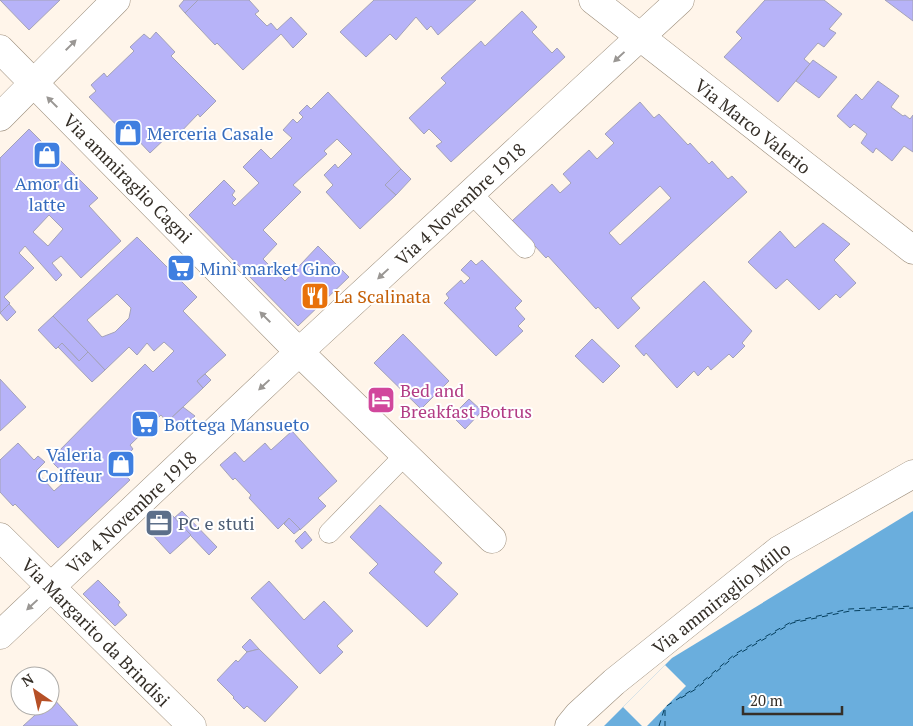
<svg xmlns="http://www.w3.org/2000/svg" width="913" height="726" font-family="'PT Serif',serif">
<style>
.water{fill:#6aaedd}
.pier{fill:#fff5ea}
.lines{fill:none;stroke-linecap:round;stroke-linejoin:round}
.ferry{stroke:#053f5e;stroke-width:1;stroke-dasharray:6 5;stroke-linecap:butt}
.building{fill:#b7b3f8;stroke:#a3a2b8;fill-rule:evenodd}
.lane-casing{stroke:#9c8e7c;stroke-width:21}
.street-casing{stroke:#9c8e7c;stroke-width:29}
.lane{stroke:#fff;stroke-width:20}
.street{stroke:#fff;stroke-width:28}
.oneway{fill:#9a9794}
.labels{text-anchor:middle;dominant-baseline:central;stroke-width:4;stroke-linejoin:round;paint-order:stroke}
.street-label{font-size:18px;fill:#352f28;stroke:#fff}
.shop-label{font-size:18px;fill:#366cbe;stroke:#fff;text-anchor:start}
.food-label{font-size:18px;fill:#c56008;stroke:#fff;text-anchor:start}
.hotel-label{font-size:18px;fill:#b23c85;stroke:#fff;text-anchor:start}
.service-label{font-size:18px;fill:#4e5e75;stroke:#fff;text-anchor:start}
</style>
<rect width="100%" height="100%" fill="#fff5ea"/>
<!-- water -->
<polygon class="water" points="913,511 913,726 604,726 672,658"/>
<!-- pier -->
<polygon class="pier" points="665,665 686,686 647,726 642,726 623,707"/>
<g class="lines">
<!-- ferry -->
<g class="ferry">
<polyline points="681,698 696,689 735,656 792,623 850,611 913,608"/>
<polyline points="665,710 665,726"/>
<polyline points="659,726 665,707 695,688 735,654 791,622 849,609 913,606"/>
</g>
</g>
<!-- building -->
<g class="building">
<polygon points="0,0 60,0 29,30"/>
<polygon points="184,0 198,0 185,13 179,6"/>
<polygon points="198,0 249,0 259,11 255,14 267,26 271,23 277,30 291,17 307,34 293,48 281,34 243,70 217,43 215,45 185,13"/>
<polygon points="374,0 476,0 438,35 431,26 427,30 416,17 396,40 390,34 366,57 340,32"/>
<polygon points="765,0 824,0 842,14 829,29 836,33 824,47 818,43 804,59 810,64 778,102 724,57 742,38 736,32"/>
<polygon points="885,0 913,0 913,21"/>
<polygon points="522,11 537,27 532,32 552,53 557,48 565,57 451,162 436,146 442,142 429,129 424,134 409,118 446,83 441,78 481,41 485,46"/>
<polygon points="156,32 175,52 171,56 216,101 200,117 198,114 176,137 172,132 150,153 135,137 131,140 89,97 96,91 91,85 104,73 107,77 134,51 130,47 144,34 150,39"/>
<polygon points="813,60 837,77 819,98 796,81"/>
<polygon points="878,81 899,96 891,107 903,116 905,115 910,119 913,115 913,152 904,146 892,161 876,148 873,153 861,143 867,134 854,124 850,128 837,116 856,94 862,100"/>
<polygon points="328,92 401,169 385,185 396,195 360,229 326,192 333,185 324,175 335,164 338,168 352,154 337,139 324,151 327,154 293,185 301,192 263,230 277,244 263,259 285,281 318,246 349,277 298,326 189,215 224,180 235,191 232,195 236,199 232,203 235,206 259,183 243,167 261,149 271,159 292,138 283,130 293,119 297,123 303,117 299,113 307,105 311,109"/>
<path d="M640,102L654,118L659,114L688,145L690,143L709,164L712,161L728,179L732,176L747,192L631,298L640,308L618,329L598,307L596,309L548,256L546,258L512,221L552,184L560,193L571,183L563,174L589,150L597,159L614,143L605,134ZM660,186L671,198L620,245L609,233Z"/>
<path d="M29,129L98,198L89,206L121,241L81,278L61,256L52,263L62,275L56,281L25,246L19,253L34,268L4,297L10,303L0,313V158ZM49,215L63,229L48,246L33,232Z"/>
<polygon points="401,169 411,179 396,195 385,185"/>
<polygon points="823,223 850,244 834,260 856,283 840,298 836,294 819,310 787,279 776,289 748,262 780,231 795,248"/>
<path d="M137,237L197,297L183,311L226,355L197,381L203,388L167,422L161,415L130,445L133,449L116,467L130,480L58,548L15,504L13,506L0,492V460L18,443L34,460L38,456L45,462L36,471L54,491L63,483L55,476L60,470L50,460L145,364L153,372L174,351L164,342L154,351L147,343L137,355L129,347L105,370L53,316ZM117,294L131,308L129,318L115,332L102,337L87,320Z"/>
<polygon points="471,260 476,265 482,260 522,301 515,308 525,319 518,326 523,331 496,356 444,303 449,298 446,294 461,280 464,284 470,278 461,270"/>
<polygon points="704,281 752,331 742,343 745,346 733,358 729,354 711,370 708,366 698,376 694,371 677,388 646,353 644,356 635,346"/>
<polygon points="9,304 16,312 7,321 0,313"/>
<polygon points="53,316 88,352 79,361 62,343 56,349 38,330"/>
<polygon points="403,334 449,381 421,409 374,363"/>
<polygon points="592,339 620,366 603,383 575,356"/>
<polygon points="62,343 79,361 88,352 105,370 92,382 58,347"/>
<polygon points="205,374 211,380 203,388 197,381"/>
<polygon points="0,379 26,407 0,431"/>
<polygon points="469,399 482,411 465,429 452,416"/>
<polygon points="183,407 195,416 179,431 167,422"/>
<polygon points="292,431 337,481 318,498 326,506 300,530 289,518 278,529 249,498 251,495 235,478 233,480 220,465 235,452 244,462 265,443 271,450"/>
<polygon points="380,505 442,563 434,572 458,594 427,627 369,573 378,564 350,537"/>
<polygon points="182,511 217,547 209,555 174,518"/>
<polygon points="169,512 191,535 170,554 149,531"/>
<polygon points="289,518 300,529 294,534 284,524"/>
<polygon points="305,531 312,540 302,549 295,541"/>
<polygon points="98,580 120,602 118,605 127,615 115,626 83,594"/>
<polygon points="269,581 304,620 324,601 353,631 337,646 343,652 320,674 251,598"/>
<polygon points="250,639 259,649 247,652 242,647"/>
<polygon points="259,649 298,687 265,722 247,706 244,709 233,698 234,697 217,680 236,660 238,662 247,652"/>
<polygon points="53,698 78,726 23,726 45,706 50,706 50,701"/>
</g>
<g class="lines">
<defs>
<g id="lane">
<polyline points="471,193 525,248"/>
<polyline points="329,533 406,454"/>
</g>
<g id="street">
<polyline points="593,0 913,250"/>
<polyline points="0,49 299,352 492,539"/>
<polyline points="0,117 116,0"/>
<polyline points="0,537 192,726"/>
<polyline points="0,635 299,352 680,0"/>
<polyline points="569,726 578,715 614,682 779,550 913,474"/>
</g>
</defs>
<!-- lane casing -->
<use href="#lane" class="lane-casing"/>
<!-- street casing -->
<use href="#street" class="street-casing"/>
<!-- lane -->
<use href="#lane" class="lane"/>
<!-- street -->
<use href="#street" class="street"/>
</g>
<!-- one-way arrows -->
<defs><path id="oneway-solid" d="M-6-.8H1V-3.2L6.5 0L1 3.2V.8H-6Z" transform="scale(1.25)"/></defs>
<g class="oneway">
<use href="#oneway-solid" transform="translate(71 45) rotate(-45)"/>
<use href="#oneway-solid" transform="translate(619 57) rotate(137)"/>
<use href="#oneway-solid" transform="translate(52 102) rotate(-135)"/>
<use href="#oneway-solid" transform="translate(383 274) rotate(137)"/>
<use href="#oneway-solid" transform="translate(265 317) rotate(-135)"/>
<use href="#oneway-solid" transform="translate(264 385) rotate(137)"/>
<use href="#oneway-solid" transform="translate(32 605) rotate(137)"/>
</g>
<!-- icons -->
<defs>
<symbol id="shop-square" viewBox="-11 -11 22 22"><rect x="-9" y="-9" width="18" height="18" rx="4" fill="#3f7fe0" stroke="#fff"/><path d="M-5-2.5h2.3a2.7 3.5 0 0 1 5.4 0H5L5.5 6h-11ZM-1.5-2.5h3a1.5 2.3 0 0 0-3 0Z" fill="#fff"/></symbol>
<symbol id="supermarket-square" viewBox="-11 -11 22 22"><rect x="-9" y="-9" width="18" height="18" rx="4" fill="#3f7fe0" stroke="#fff"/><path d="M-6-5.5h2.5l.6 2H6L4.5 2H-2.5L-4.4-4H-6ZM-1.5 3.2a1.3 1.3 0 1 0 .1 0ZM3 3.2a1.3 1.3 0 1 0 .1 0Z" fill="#fff"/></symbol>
<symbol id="restaurant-square" viewBox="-11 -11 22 22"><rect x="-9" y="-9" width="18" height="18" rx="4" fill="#e8710a" stroke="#fff"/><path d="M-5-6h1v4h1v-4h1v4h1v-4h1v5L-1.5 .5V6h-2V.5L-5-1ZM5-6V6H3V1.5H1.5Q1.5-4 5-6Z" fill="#fff"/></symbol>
<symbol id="hotel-square" viewBox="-11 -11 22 22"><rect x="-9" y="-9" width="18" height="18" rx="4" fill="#d1479c" stroke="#fff"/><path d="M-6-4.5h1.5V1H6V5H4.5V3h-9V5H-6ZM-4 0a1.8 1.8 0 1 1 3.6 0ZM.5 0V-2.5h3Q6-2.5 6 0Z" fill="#fff"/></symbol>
<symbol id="office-square" viewBox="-11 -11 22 22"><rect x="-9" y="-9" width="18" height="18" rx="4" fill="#5c6f8a" stroke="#fff"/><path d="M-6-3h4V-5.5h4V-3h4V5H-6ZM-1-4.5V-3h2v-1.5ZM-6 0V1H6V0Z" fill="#fff"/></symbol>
</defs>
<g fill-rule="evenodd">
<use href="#shop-square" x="112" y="117" width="32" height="32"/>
<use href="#shop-square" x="31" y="139" width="32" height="32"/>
<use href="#supermarket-square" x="165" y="252" width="32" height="32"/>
<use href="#restaurant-square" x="299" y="280" width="32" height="32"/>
<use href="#hotel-square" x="365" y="384" width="32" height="32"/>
<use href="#supermarket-square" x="129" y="408" width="32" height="32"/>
<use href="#shop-square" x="105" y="448" width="32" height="32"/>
<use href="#office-square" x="143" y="507" width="32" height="32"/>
</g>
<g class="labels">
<!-- street labels -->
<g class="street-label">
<text transform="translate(753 126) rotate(38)">Via Marco Valerio</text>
<text transform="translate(128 178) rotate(45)">Via ammiraglio Cagni</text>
<text transform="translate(460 204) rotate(-43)">Via 4 Novembre 1918</text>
<text transform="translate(131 512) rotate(-43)">Via 4 Novembre 1918</text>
<text transform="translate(721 598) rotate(-38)">Via ammiraglio Millo</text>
<text transform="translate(96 632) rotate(45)">Via Margarito da Brindisi</text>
</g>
<!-- shop labels -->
<g class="shop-label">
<text x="147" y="133">Merceria Casale</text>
<text x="47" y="183" text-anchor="middle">Amor di<tspan x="47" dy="21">latte</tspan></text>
<text x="200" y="268">Mini market Gino</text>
<text x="164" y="424">Bottega Mansueto</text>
<text x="102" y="454" text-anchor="end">Valeria<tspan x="102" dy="21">Coiffeur</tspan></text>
</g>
<!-- food labels -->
<g class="food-label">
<text x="334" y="296">La Scalinata</text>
</g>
<!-- hotel labels -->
<g class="hotel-label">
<text x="400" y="390">Bed and<tspan x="400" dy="21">Breakfast Botrus</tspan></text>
</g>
<!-- service labels -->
<g class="service-label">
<text x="178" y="523">PC e stuti</text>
</g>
</g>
<!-- north arrow -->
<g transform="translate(35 691) rotate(326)"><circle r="24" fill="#ffffff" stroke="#aeaca9"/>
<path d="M0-4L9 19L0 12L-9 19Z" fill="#b65026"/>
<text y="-8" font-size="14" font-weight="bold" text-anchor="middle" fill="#352f28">N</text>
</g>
<!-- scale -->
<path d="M743 706v8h99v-8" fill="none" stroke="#352f28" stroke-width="2.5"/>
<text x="750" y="706" font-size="15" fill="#352f28" stroke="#ffffff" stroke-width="4" paint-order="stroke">20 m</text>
</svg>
